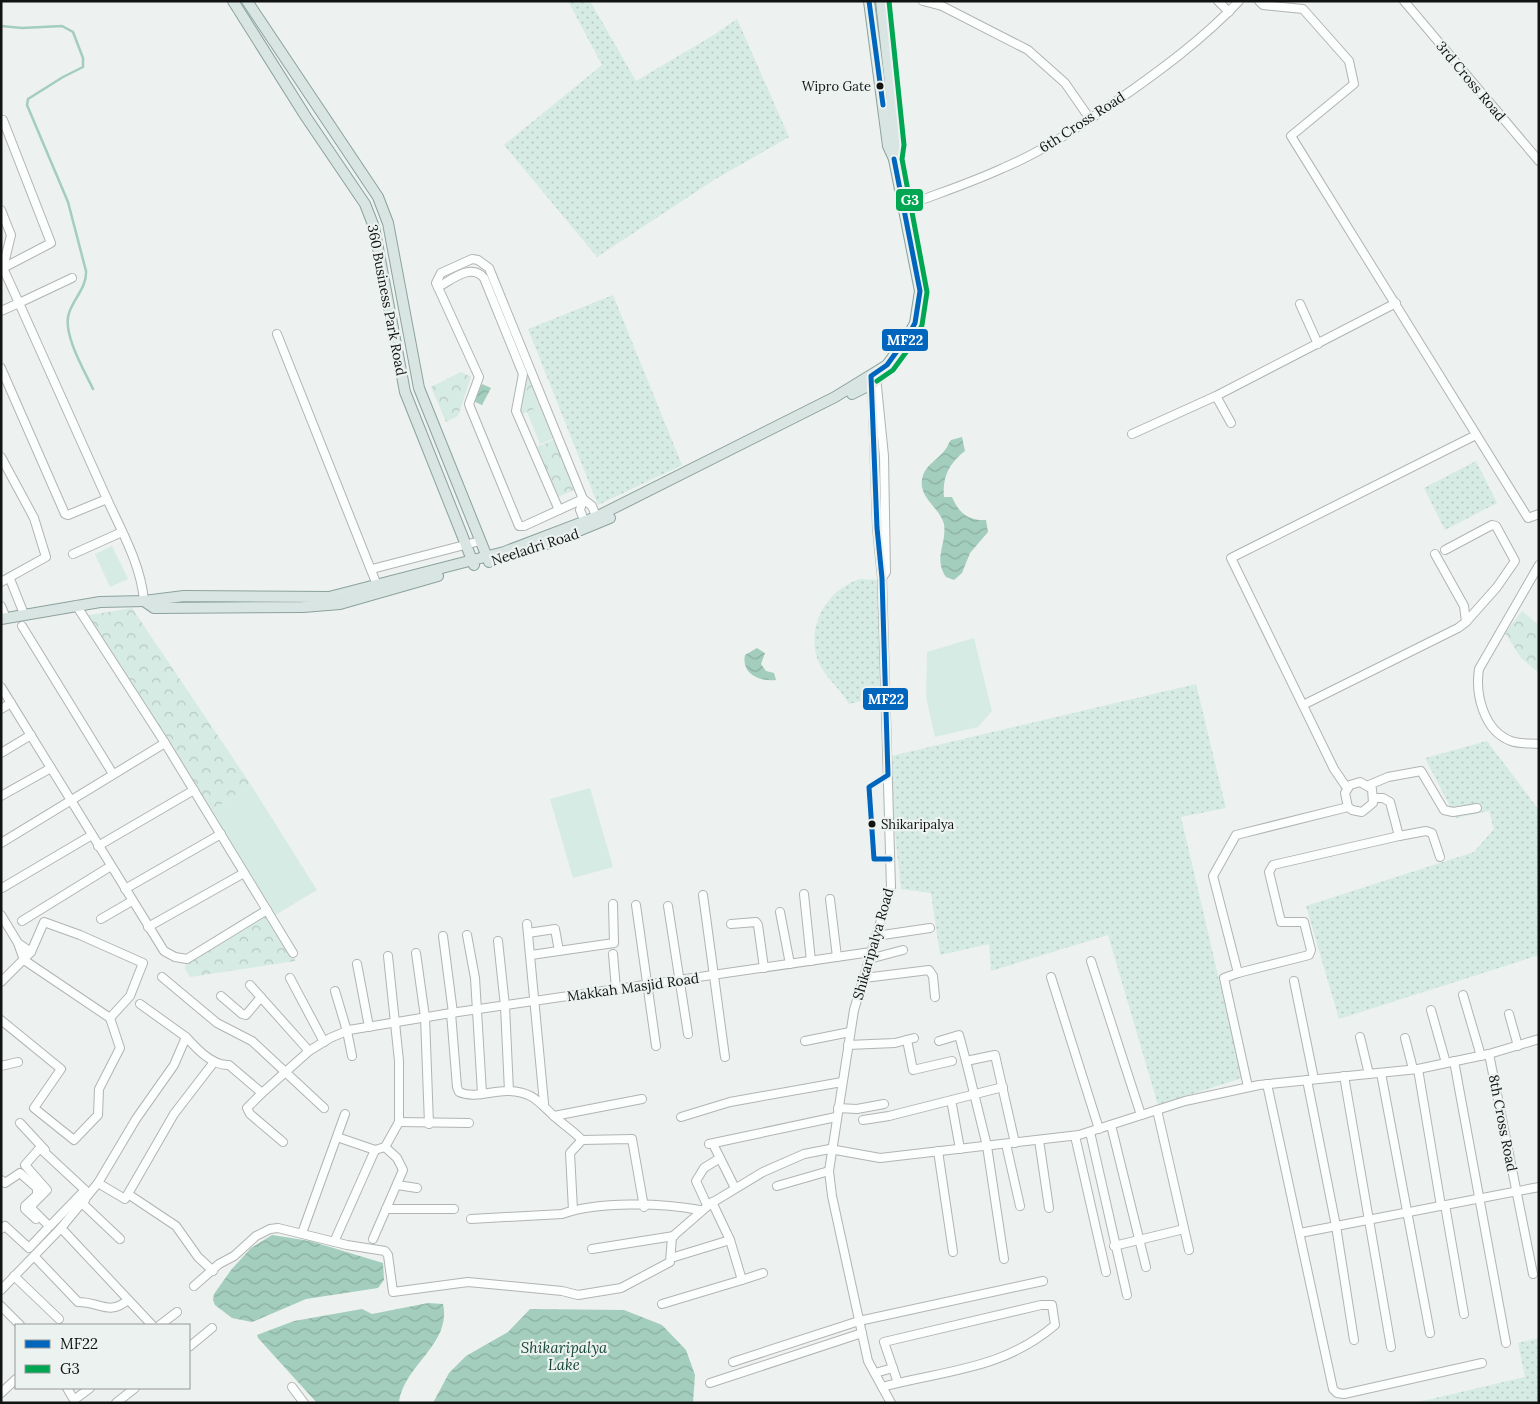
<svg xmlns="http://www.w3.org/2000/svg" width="1540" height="1404" font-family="Lora,serif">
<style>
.grass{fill:url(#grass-dots)}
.park{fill:url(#park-crowns)}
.garden{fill:#d6ebe3}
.water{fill:url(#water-waves)}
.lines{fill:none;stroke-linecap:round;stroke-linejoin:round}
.stream{stroke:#a3cdbd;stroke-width:2.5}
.minor-casing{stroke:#b2b4b4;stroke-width:10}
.major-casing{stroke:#8ba29c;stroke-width:12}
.minor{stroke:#fcfdfd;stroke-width:8}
.major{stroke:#d9e5e2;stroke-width:10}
.bus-1-casing{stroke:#ecf2f0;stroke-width:9}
.bus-2-casing{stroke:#ecf2f0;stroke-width:9}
.bus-1{stroke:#0065bd;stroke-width:5}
.bus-2{stroke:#00a651;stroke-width:5}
.bus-dot{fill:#111312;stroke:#ecf2f0;stroke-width:2}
.labels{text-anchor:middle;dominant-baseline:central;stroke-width:4.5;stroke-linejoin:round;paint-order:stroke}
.bus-label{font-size:13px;fill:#111312;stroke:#ecf2f0;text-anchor:end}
.street-label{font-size:14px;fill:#111312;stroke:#ecf2f0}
.water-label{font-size:15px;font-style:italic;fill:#154637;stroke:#ecf2f0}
.line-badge{stroke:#ecf2f0;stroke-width:2}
.badge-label{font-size:14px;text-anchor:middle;font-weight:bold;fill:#fff}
</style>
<defs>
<pattern id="grass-dots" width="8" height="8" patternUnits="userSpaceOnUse" patternTransform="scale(1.25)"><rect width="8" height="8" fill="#d6ebe3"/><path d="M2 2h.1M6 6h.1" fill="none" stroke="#b7c9c2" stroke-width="1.8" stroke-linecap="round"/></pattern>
<pattern id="park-crowns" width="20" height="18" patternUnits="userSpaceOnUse" patternTransform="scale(1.25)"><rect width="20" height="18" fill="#d6ebe3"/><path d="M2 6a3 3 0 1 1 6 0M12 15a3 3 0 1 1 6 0" fill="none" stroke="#b7c9c2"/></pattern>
<pattern id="water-waves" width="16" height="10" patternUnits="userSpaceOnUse" patternTransform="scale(1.25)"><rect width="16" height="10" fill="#a3cdbd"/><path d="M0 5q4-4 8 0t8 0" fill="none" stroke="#8bafa1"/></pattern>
</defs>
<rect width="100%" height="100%" fill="#edf1ef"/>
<!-- grass -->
<g class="grass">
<polygon points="568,1 590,1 636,81 712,36 737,19 789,137 714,180 597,257 504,145 602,65"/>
<polygon points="613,295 682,465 598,505 528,329"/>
<polygon points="1476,461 1497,503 1445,530 1424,488"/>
<path d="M860,579L882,580L885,698L877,697L849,704C841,690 829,681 821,667C803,631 824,591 860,579Z"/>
<polygon points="1196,684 1226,808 1181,817 1242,1078 1158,1105 1108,935 991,971 989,944 940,955 931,893 901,889 887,757"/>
<polygon points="1487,741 1539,810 1539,955 1339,1019 1306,906 1474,852 1494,829 1489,811 1456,818 1425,758"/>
<polygon points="1539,1338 1539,1403 1414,1403 1525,1377 1518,1343"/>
</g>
<!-- park -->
<g class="park">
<polygon points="461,372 471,377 458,416 446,422 431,387"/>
<polygon points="528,373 542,406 520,415"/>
<polygon points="555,439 576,489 556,498 535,448"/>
<polygon points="132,608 251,785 208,813 83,616"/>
<polygon points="1522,611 1539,625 1539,673 1521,658 1505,633"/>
<polygon points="267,910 293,953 295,961 190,977 185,969 187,959"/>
</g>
<!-- garden -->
<g class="garden">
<polygon points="542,406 555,438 540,444 527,412"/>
<polygon points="112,546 128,579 110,587 95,554"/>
<polygon points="974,638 992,711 978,727 935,737 926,697 927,652"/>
<polygon points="251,785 317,890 272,917 208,813"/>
<polygon points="590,788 613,867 573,878 550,799"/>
</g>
<!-- water -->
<g class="water">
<polygon points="482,384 491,388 482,405 473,401"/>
<path d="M962,437L965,451C949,463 942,478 944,497H952C959,513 968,521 986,520L988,532L970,553L962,573L954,580L946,577C933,558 947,544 944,524C940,508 919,498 922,480C924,465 937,461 945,450C948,447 948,443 951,440Z"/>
<path d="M757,648L765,653L761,664L766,671L774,673L776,680C760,682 741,674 745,655Z"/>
<polygon points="272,1235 310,1241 383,1263 384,1280 378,1288 306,1299 252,1322 232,1318 215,1305 213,1300 214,1294 231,1270 251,1248"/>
<path d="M428,1303L443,1304C452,1344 403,1366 399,1403H317L258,1338L257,1335L294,1321L362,1309L372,1314Z"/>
<polygon points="530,1309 624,1310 662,1325 686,1350 695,1375 693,1403 433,1403 449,1373 466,1356 508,1332"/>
</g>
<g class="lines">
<!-- stream -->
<path class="stream" d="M1,26L22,28L62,26L73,32L83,58V67L63,77L28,99L27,105L68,202L86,271C87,287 74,298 69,313C62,333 84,370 93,389"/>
<defs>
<g id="minor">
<polyline points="923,1 942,6 1028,50 1065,83 1090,119"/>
<polyline points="1218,1 1229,12"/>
<polyline points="1259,1 1263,5 1303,9 1349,61 1354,84 1291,136 1528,518 1539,514"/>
<polyline points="1404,1 1539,161"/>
<path d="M903,207C936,194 971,183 1003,168C1044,151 1081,125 1118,100C1161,70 1203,39 1239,1"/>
<polyline points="1,210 11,235 3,268 51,243 3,120"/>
<polyline points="1,269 3,268 19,303 1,311"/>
<polyline points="72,278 19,303 107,499"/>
<path d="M438,287C453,279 471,263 484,278L523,374L516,411L559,510"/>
<polyline points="1300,304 1318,344"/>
<polyline points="277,334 377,585"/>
<path d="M1,368L65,514L68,515L107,499C122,532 141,565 144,601"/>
<polyline points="876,377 884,456 886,572 882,578"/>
<polyline points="872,380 877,528 882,578 891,887 854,1010 829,1171 832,1196 868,1361 891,1403"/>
<polyline points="1216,396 1231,423"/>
<polyline points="1132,434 1216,396 1396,303"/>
<polyline points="1,457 34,518 46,557 1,582"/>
<polyline points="583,499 524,526 519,526 470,407 469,404 479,377 436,283 441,273 472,259 478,260 489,268 583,499 592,506 598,521"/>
<polyline points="583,499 580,510 586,525"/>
<polyline points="1445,550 1492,525 1496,526 1515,561 1497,587 1466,622"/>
<polyline points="73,554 122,532"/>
<path d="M1539,565L1479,669C1475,695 1484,731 1511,741C1519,744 1530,743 1539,744"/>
<polyline points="372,569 480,541"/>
<polyline points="10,579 24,614"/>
<polyline points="76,605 165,743 293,953"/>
<polyline points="1,606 6,618"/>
<polyline points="22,626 113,774"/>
<polyline points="1,687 164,951 175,957 187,959 267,910"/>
<polyline points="1303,705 1458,628 1466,622 1464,606 1435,554"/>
<polyline points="1,709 11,703"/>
<polyline points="1,753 31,735"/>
<polyline points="1369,785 1388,777 1421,771 1444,810 1453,812 1477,808"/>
<polyline points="1347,788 1334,769 1231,558 1476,435"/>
<polyline points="1,796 51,768"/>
<polyline points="1399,836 1426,831 1432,833 1440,857"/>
<polyline points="1,843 165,743"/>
<polyline points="98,846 194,790"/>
<polyline points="2,888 92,835"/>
<polyline points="125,889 221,834"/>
<polyline points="804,894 811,961"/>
<polyline points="703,895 725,1057"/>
<polyline points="830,899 837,957"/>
<polyline points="636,905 656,1046"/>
<polyline points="668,906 688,1034"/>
<polyline points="780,912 790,964"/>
<polyline points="1,915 18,943"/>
<polyline points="101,919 132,901"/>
<polyline points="22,921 111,866"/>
<polyline points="527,924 544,1103"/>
<polyline points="731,924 756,922 758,925 764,968"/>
<polyline points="148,927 244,873"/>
<polyline points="528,933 555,929 559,951"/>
<polyline points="467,935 475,978 482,1093"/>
<polyline points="443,936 453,1013"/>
<polyline points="876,936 930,928"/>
<polyline points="498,941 505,1006 509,1091"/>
<polyline points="31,952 18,943 24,960 110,1018"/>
<polyline points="416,953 425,1017 429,1124"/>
<polyline points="613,954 616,989"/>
<polyline points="531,955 614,943 613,904"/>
<polyline points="869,959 903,950"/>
<polyline points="1091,961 1141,1115"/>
<polyline points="357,964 369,1027"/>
<polyline points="1238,973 1309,955 1311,950 1304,922 1281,922 1269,872 1273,865 1399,836 1390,802 1383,798 1374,798"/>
<polyline points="162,977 217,1023 252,1041 324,1108"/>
<polyline points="1051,977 1099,1129"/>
<polyline points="290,978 324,1042"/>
<polyline points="864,978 929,970 933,976 935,997"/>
<polyline points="1294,981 1314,1079"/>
<polyline points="1,982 31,952 44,922 80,935 143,963 130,996 110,1018 120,1048 99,1089 98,1115 74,1140 34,1108 61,1069 1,1020"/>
<polyline points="250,985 309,1051"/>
<polyline points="335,991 347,1031 352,1056"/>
<polyline points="1463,995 1481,1056"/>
<polyline points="221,996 242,1014 246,1015 261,997"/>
<polyline points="140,1004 186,1037"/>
<polyline points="1431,1010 1446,1063"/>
<path d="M451,1013L457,1087L459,1092C474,1099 494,1090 509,1091C534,1092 539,1103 555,1117C564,1125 573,1131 582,1140L632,1139L644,1207"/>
<polyline points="1509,1014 1518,1046"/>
<polyline points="1360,1037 1369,1074"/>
<polyline points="1405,1038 1413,1069"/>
<polyline points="907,1040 913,1070 952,1061"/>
<polyline points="805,1041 850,1032"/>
<polyline points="939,1041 959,1035 966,1061 995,1055 1015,1143"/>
<polyline points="848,1045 895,1043 914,1038"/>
<polyline points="1489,1054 1533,1274"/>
<polyline points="966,1061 987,1146 1004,1259"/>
<polyline points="1454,1061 1506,1343"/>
<polyline points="1,1066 18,1062"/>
<polyline points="1418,1069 1441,1206"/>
<polyline points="1381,1073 1430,1333"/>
<polyline points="1344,1076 1391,1347"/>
<polyline points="1307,1080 1336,1226 1354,1340"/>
<polyline points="1267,1084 1333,1389 1337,1393 1344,1394 1482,1363"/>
<polyline points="1248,1087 1224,978 1238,973 1213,876 1236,835 1348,807 1352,810 1362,812 1373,803 1372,789 1360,782 1350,785 1345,793 1348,807"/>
<polyline points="262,1093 247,1108 250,1114 283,1142"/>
<polyline points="952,1105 960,1149"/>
<polyline points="838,1108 857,1109 884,1104"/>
<polyline points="1157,1110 1189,1250"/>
<polyline points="554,1116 642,1099"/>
<polyline points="681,1117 730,1102 842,1082"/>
<polyline points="863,1120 889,1116 1003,1087"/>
<polyline points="399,1122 469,1123"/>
<polyline points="20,1123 45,1150"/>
<polyline points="1111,1125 1146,1267"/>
<polyline points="1090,1132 1127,1295"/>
<polyline points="1075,1136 1106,1272"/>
<polyline points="337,1137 375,1150 385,1147 399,1122 399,1061 388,956"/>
<polyline points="1039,1140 1049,1208"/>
<polyline points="709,1144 836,1117"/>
<polyline points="1006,1144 1020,1206"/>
<polyline points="715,1148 735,1188"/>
<polyline points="938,1151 953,1252"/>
<polyline points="1,1180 5,1183 20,1173 37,1188 37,1195 25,1206 25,1209 36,1219"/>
<polyline points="98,1183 125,1199 174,1114 214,1062"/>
<polyline points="397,1185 417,1188"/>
<polyline points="777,1186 829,1171"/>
<polyline points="128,1194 176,1226 198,1257 213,1271"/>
<polyline points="80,1195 50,1226 47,1224 32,1209 32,1205 47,1190 25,1165 39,1149 42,1150 85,1190 80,1195 85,1200"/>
<polyline points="82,1203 120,1239"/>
<polyline points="707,1205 696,1181 704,1168 720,1158"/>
<polyline points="1445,1205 1464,1314"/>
<polyline points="386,1209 454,1209"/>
<polyline points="573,1210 570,1153 582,1140"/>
<path d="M471,1219L562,1214C598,1201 663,1203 700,1210"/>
<polyline points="61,1228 152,1325"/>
<polyline points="1,1229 5,1226 29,1248 47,1229"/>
<polyline points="302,1233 345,1114"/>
<polyline points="1300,1233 1539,1187"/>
<polyline points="373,1239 403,1170 397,1158 385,1147"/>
<polyline points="334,1242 375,1150"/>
<polyline points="1114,1246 1184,1229"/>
<polyline points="592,1249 674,1236"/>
<path d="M34,1256L78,1302C101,1302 109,1316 128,1300"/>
<polyline points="671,1258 730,1240"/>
<polyline points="14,1276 59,1319"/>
<polyline points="742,1280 763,1273"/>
<polyline points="194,1286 219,1264 234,1256 256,1236 270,1229 278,1228 347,1245 385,1251 388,1255 393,1292 468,1282 562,1291 578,1295 621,1288 670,1262 672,1237 710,1204 763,1172 804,1154 830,1149 880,1158 1079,1135 1185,1101 1259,1085 1418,1069 1489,1054 1539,1039"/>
<path d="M1,1290L61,1228L98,1183L136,1119L174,1065L186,1037C196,1048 212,1066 229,1065L262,1093L309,1051L330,1038L349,1030L451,1013L871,952"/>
<polyline points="662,1304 742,1280 730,1240 712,1202"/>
<polyline points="1,1306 20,1325"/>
<polyline points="160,1325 177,1312"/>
<polyline points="189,1347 212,1328"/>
<polyline points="733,1362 859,1321 1043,1281"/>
<polyline points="875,1373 893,1368"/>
<polyline points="710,1383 862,1333"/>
<polyline points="292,1387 304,1403"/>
<path d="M882,1387C946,1370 1002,1370 1055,1325L1052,1305H1041L884,1342L898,1383"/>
<polyline points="67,1388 74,1400 90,1388"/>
<polyline points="1,1393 16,1379"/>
<polyline points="116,1403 135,1388"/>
</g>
<g id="major">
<polyline points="233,1 306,117 365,204 374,227 405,392 474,565"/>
<polyline points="247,1 378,197 388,223 419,388 489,562"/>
<polyline points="869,1 888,146 894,159"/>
<polyline points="852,394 872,384 884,373"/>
<polyline points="547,544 610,518"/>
<polyline points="144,601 154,608 303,607 340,604 438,576"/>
<polyline points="1,619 100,602 144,601 184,596 329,597 504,552 596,517 835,397 887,365 908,336 915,323 920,291 894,159 897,146 881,1"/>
</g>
</defs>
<!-- minor casing -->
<use href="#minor" class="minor-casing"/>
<!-- major casing -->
<use href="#major" class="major-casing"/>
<!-- minor -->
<use href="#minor" class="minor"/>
<!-- major -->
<use href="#major" class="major"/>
<defs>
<g id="bus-1">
<polyline points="869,1 883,105"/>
<polyline points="890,859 874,859 869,787 888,775 882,578 877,528 871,376 887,365 908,336 915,323 920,291 894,159"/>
</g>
<polyline id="bus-2" points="877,381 893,370 915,340 922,325 927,292 902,159 904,145 889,1"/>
</defs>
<!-- bus-1 casing -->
<use href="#bus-1" class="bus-1-casing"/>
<!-- bus-2 casing -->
<use href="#bus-2" class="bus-2-casing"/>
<!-- bus-1 -->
<use href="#bus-1" class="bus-1"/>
<!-- bus-2 -->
<use href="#bus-2" class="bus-2"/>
</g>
<!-- markers -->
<g class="bus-dot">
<circle cx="880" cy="86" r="4.5"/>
<circle cx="872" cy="824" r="4.5"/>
</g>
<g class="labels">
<!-- bus labels -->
<g class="bus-label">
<text x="871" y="86">Wipro Gate</text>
<text x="881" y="824" text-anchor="start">Shikaripalya</text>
</g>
<!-- street labels -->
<g class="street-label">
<text transform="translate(1471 81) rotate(50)">3rd Cross Road</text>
<text transform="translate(1082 122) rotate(-33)">6th Cross Road</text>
<text transform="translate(387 300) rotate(79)">360 Business Park Road</text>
<text transform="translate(535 547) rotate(-18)">Neeladri Road</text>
<text transform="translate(873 944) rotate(-74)">Shikaripalya Road</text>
<text transform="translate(633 987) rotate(-8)">Makkah Masjid Road</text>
<text transform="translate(1503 1123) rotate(79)">8th Cross Road</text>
</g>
<!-- water labels -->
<g class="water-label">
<text x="564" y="1347">Shikaripalya<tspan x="564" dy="17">Lake</tspan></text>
</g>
</g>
<g class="line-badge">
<rect x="895" y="188" width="29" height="24" rx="5" fill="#00a651"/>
<rect x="881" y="328" width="48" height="24" rx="5" fill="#0065bd"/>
<rect x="862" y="687" width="47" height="24" rx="5" fill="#0065bd"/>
</g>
<g class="badge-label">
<text x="910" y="205">G3</text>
<text x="905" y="345">MF22</text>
<text x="886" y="704">MF22</text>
</g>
<!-- border -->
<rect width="1540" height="1404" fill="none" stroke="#111312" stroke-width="5"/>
<!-- legend -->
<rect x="15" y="1324" width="175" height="65" fill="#ecf2f0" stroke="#949997"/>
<rect x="25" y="1340" width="25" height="8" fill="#0065bd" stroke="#949997"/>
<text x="60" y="1349" font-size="15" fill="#111312">MF22</text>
<rect x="25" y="1365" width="25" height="8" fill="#00a651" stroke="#949997"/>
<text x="60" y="1374" font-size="15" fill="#111312">G3</text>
</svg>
